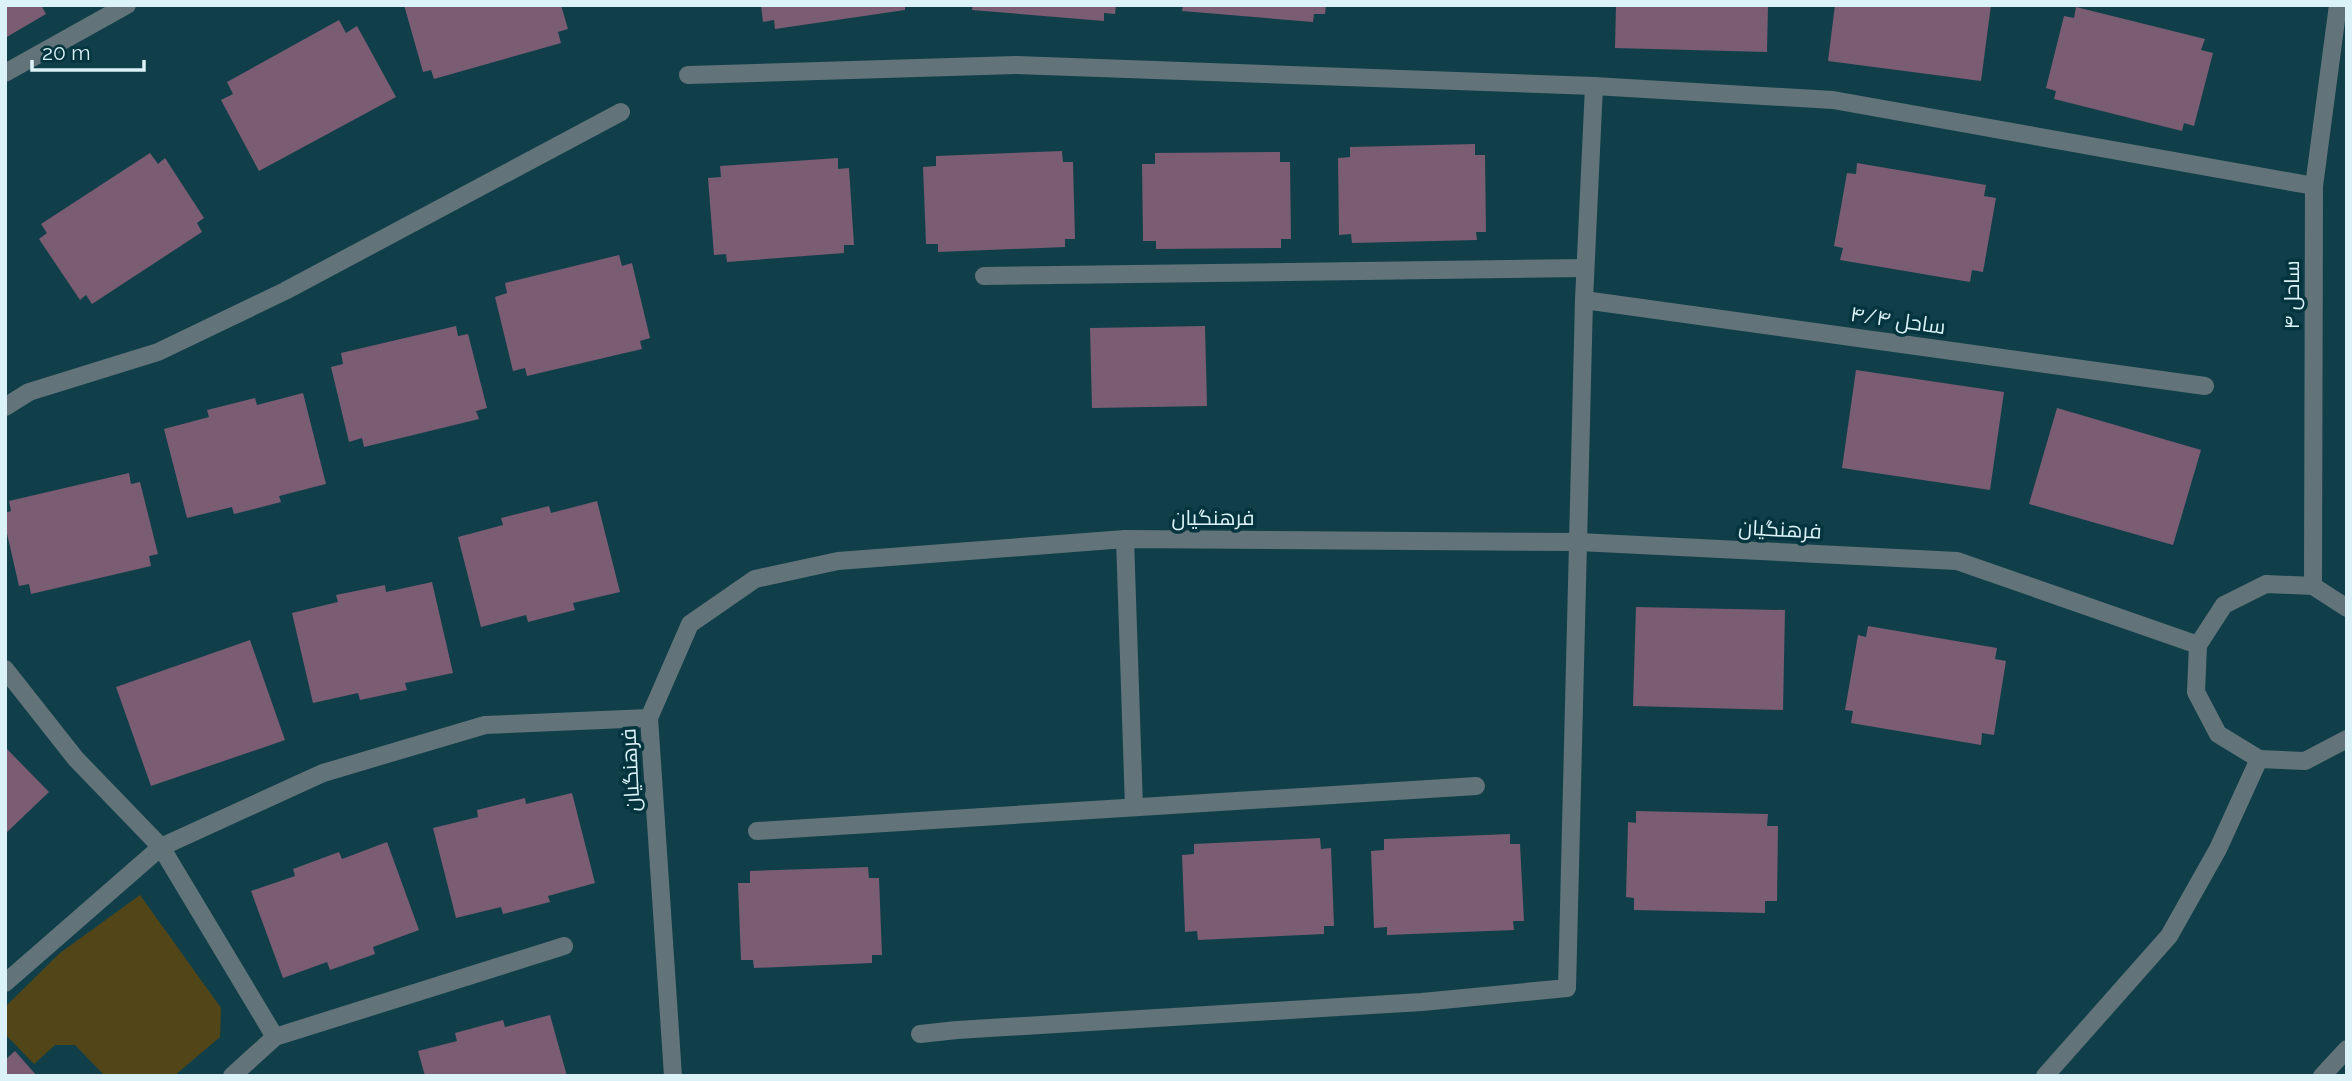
<svg xmlns="http://www.w3.org/2000/svg" width="2352" height="1081" font-family="Raleway,Cairo,sans-serif">
<style>
.green{fill:#524618}
.building{fill:#7a5c73}
.lines{fill:none;stroke-linecap:round;stroke-linejoin:round}
.minor{stroke:#627479;stroke-width:18}
.labels{text-anchor:middle;dominant-baseline:central;stroke-width:7;stroke-linejoin:round;paint-order:stroke}
.street-label{font-size:21px;fill:#dbf2f8;stroke:#04343e}
</style>
<rect width="100%" height="100%" fill="#113f49"/>
<!-- green -->
<polygon class="green" points="140,895 221,1008 220,1037 174,1076 105,1076 75,1045 55,1045 34,1064 5,1034 5,1007 60,953"/>
<!-- building -->
<g class="building">
<polygon points="5,5 41,5 46,14 5,38"/>
<polygon points="404,5 561,5 568,29 558,32 561,43 434,79 431,70 423,72"/>
<polygon points="761,5 905,5 905,10 775,29 774,20 763,22"/>
<polygon points="973,5 1116,5 1115,14 1104,13 1104,21 972,10"/>
<polygon points="1183,5 1326,5 1325,14 1314,14 1313,22 1182,11"/>
<polygon points="1616,5 1768,5 1767,52 1615,48"/>
<polygon points="1835,5 1991,5 1981,81 1828,61"/>
<polygon points="2076,7 2205,39 2201,50 2213,53 2194,126 2184,123 2182,131 2054,99 2056,91 2046,88 2064,16 2074,18"/>
<polygon points="339,20 346,33 357,26 396,97 259,171 221,100 233,94 227,82"/>
<polygon points="1475,144 1475,155 1485,155 1486,232 1476,232 1477,240 1352,243 1351,234 1339,235 1338,158 1350,157 1350,147"/>
<polygon points="1062,151 1063,162 1073,162 1075,239 1065,239 1065,247 938,252 938,244 926,244 923,167 936,166 936,156"/>
<polygon points="1280,152 1280,162 1290,162 1291,239 1281,239 1281,248 1156,249 1156,241 1143,241 1142,164 1155,164 1155,153"/>
<polygon points="150,153 158,164 165,158 204,218 197,223 202,232 92,304 86,295 80,300 39,239 47,233 41,224"/>
<polygon points="838,158 838,169 849,168 854,245 844,245 844,253 727,262 726,254 714,255 708,178 721,177 720,166"/>
<polygon points="1857,163 1986,185 1984,196 1996,198 1983,272 1972,270 1970,282 1840,260 1843,248 1834,246 1847,173 1856,174"/>
<polygon points="619,255 622,266 632,263 650,338 640,341 642,349 527,376 525,368 513,371 495,297 507,293 505,283"/>
<polygon points="456,326 458,336 468,334 487,408 476,411 479,419 364,447 362,438 349,442 331,367 343,364 341,353"/>
<polygon points="1205,326 1207,406 1092,408 1090,328"/>
<polygon points="1856,370 2004,392 1990,490 1842,468"/>
<polygon points="303,393 326,484 279,496 281,502 234,514 232,507 187,518 164,429 209,417 207,410 255,398 257,405"/>
<polygon points="2057,408 2201,450 2173,545 2029,504"/>
<polygon points="129,473 131,484 140,482 158,554 149,556 151,566 31,594 29,584 19,586 5,525 5,513 11,511 9,501"/>
<polygon points="597,501 620,592 573,603 575,610 528,622 526,615 481,627 458,537 503,525 501,518 549,506 551,513"/>
<polygon points="432,582 453,673 405,683 407,690 360,700 358,693 313,703 292,613 338,602 336,595 385,585 386,592"/>
<polygon points="1636,607 1785,610 1783,710 1633,706"/>
<polygon points="1868,626 1997,648 1995,659 2006,661 1994,735 1982,733 1981,745 1851,723 1853,711 1845,710 1858,635 1866,637"/>
<polygon points="250,640 285,740 151,786 116,687"/>
<polygon points="5,747 49,792 5,834"/>
<polygon points="572,793 595,883 548,896 550,902 503,914 501,907 456,918 433,828 478,817 477,810 525,798 526,804"/>
<polygon points="1636,811 1768,814 1767,826 1778,826 1777,901 1765,901 1765,913 1634,910 1634,898 1626,897 1628,822 1636,823"/>
<polygon points="1510,834 1510,844 1520,844 1524,921 1513,921 1514,930 1387,935 1387,927 1374,928 1371,851 1384,850 1384,839"/>
<polygon points="1320,838 1321,849 1331,848 1334,926 1324,926 1324,934 1198,940 1197,931 1185,932 1182,855 1194,854 1194,844"/>
<polygon points="387,842 419,930 373,947 375,954 330,970 327,962 283,978 251,891 295,876 293,869 339,852 342,859"/>
<polygon points="868,867 869,878 879,878 882,955 872,955 872,963 754,968 753,960 741,960 738,883 750,883 750,871"/>
<polygon points="550,1015 567,1076 425,1076 418,1051 457,1041 455,1033 503,1020 505,1027"/>
<polygon points="15,1051 37,1076 5,1076 5,1060"/>
</g>
<g class="lines">
<!-- minor -->
<g class="minor">
<polyline points="5,73 127,5"/>
<polyline points="688,75 1016,65 1594,86 1833,100 2314,186"/>
<polyline points="984,276 1585,268"/>
<polyline points="1584,300 2205,386"/>
<polyline points="5,407 29,392 158,352 285,291 621,112"/>
<polyline points="1125,539 1134,807"/>
<polyline points="2313,586 2314,186 2338,5"/>
<polyline points="2347,608 2313,586 2266,584 2224,605 2198,645 2196,692 2218,734 2259,759 2305,761 2347,739"/>
<polyline points="5,669 76,759 161,847 275,1037"/>
<polyline points="757,831 1476,786"/>
<polyline points="5,983 161,847 323,773 485,725 649,718"/>
<polyline points="920,1034 957,1030 1422,1002 1567,988 1584,300 1594,86"/>
<polyline points="232,1076 275,1037 564,946"/>
<polyline points="673,1076 649,718 690,624 755,579 838,561 1125,539 1579,542 1957,561 2198,645"/>
<polyline points="2045,1076 2169,936 2218,849 2259,759"/>
<polyline points="2322,1076 2347,1049"/>
</g>
</g>
<g class="labels">
<!-- street labels -->
<g class="street-label">
<text transform="translate(2291 295) rotate(-90)">ساحل ۴</text>
<text transform="translate(1898 320) rotate(8)">ساحل ۴/۴</text>
<text x="1213" y="517">فرهنگیان</text>
<text transform="translate(1780 529) rotate(3)">فرهنگیان</text>
<text transform="translate(630 770) rotate(-93)">فرهنگیان</text>
</g>
</g>
<!-- border -->
<rect width="2352" height="1081" fill="none" stroke="#dbf2f8" stroke-width="14"/>
<!-- scale -->
<path d="M32 60v10h112v-10" fill="none" stroke="#dbf2f8" stroke-width="3.5"/>
<text x="42" y="60" font-size="21" fill="#dbf2f8" stroke="#04343e" stroke-width="5" paint-order="stroke">20 m</text>
</svg>
